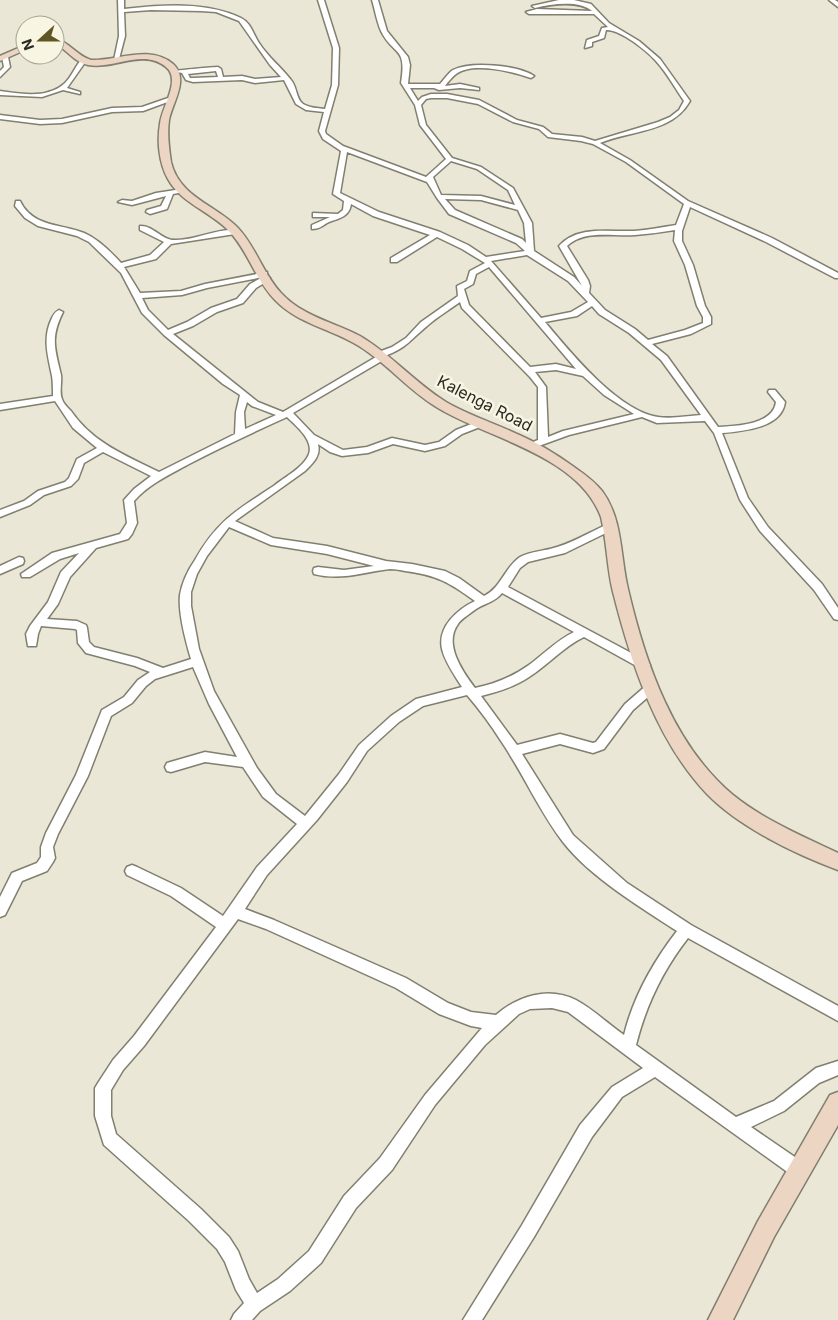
<svg xmlns="http://www.w3.org/2000/svg" width="838" height="1320" font-family="Inter,sans-serif">
<style>
.lines{fill:none;stroke-linecap:round;stroke-linejoin:round}
.street-casing{stroke:#817f6f;stroke-width:3}
.secondary-casing{stroke:#817f6f;stroke-width:3}
.street{fill:#fff;fill-rule:evenodd}
.secondary{fill:#ecd5c2;fill-rule:evenodd}
.labels{text-anchor:middle;dominant-baseline:central;stroke-width:5;stroke-linejoin:round;paint-order:stroke}
.street-label{font-size:16px;fill:#2b2a23;stroke:#f8f5e3}
</style>
<rect width="100%" height="100%" fill="#eae7d6"/>
<g class="lines">
<defs>
<g id="street">
<path d="M118,0H124V9C161,5 206,1 241,18C251,23 253,34 259,43C268,57 281,67 291,80C297,87 296,99 303,104C310,108 317,108 325,109L332,85L333,48L318,0H324L339,48L338,85L325,131L326,134L343,146L426,177L446,159L420,125L415,105L401,83C407,45 394,57 381,31C377,22 375,10 372,0H378L387,31L408,57L410,65L408,84H440C444,80 448,73 453,70C471,61 518,65 534,76L531,78C513,72 473,61 456,74C452,77 448,82 445,86L460,84L479,88V90L460,88L439,90L434,88H410L418,101L422,97L431,94H447L479,100L517,120L543,127L552,134L582,137L595,141L658,122L670,117L679,110L684,101C675,88 667,73 656,61C647,51 620,29 606,30L604,38L592,42V46L585,48L587,40L599,36L602,28L608,27L594,14H529L526,12L537,9L592,11C578,0 553,4 535,8L532,6L559,0H574L591,4L609,23L639,41L660,59L690,101C672,133 631,130 600,143L630,160L688,201L772,238L838,273V278H835L766,242L690,207L682,231V241L693,265L705,306L711,317V324L691,334L652,344L667,356L718,427C736,426 773,425 776,402L768,392L769,390H775L785,402C782,428 743,431 722,433L748,498L768,527L822,584L838,608V620L834,619L814,590L760,531L740,500L714,433L705,421L657,423L642,417L569,435L536,447L533,446V442L538,440V387L530,377L462,308L460,302C449,310 437,317 427,326C410,340 408,347 385,356V359L293,413L314,435L343,450L367,447L392,438L425,445L439,442L456,430L479,421H485V425L462,434L445,446L425,451L393,444L368,453L342,456L330,452L318,444C321,456 313,463 305,471L235,521L273,538L327,546L386,561L412,564L445,571L459,578L484,596C501,588 505,567 520,557C531,551 546,551 557,547C574,542 590,532 606,525H614L615,527L614,529L565,553L528,562L520,568L508,587L648,662L650,665L648,668H640L584,637C563,647 548,665 529,677C514,687 498,692 481,696L517,745L560,734L593,743L596,742L625,704L648,684H656L658,687L656,690L633,710L604,749L593,753L560,744L522,754L573,835L627,883L691,925L838,1006V1021L688,938C663,970 646,1005 636,1045L736,1117L774,1101L816,1068L838,1061V1075L819,1083L784,1111L751,1127L805,1164L807,1170L805,1176L799,1178L793,1176L655,1077L622,1097L592,1137L534,1237L482,1320H463L522,1225L580,1125L612,1087L643,1068L568,1012L552,1008L530,1009L519,1014L485,1045L435,1105L392,1170L356,1208L321,1263L290,1291L260,1311L252,1320H231L234,1314L244,1303L236,1290L225,1262L217,1249L189,1221L104,1145L95,1116V1088L98,1083L113,1060L134,1036L216,927L171,896L127,875L125,871L127,867L132,865L137,867L181,888L223,916L257,867L297,824L263,797L243,767L205,762L171,772L167,771L165,767L167,763L205,752L237,757L209,704L193,667L155,679L146,686L132,703L111,716L88,776L58,834L53,847L55,858L53,862L47,871L22,881L5,915L0,917V897L12,873L37,863L41,857V847L46,833L76,775L102,710L124,697L138,680L150,672L135,666L86,653L78,643L77,630L75,629L41,626L38,634L36,646H28L26,634L30,626L48,602L61,572L79,553L60,559L30,577H22L21,574L52,553L120,534L127,523L124,500L134,489L151,476L103,452L84,463L78,479L71,486L44,495L30,505L0,517V510L24,501L38,491L65,482L69,478L77,459L97,448L73,428L55,401L0,410V404L53,396C53,390 53,382 52,376C48,356 42,338 52,318C54,314 55,312 59,310L63,312C50,338 55,349 61,375C62,383 59,392 62,399C63,403 68,408 71,411C92,442 126,456 159,472L235,434L236,412L240,395L223,384L164,335L142,313L121,273L89,242L77,236L38,226L25,218L15,206L16,201H20C32,227 62,224 84,233C98,239 111,252 121,263L150,255L164,242L140,230V226C153,225 162,241 176,240C196,240 218,228 238,230V234H235L171,244L156,259L124,267L140,293L181,291L205,284L267,272L266,276L270,278L269,280L256,288L243,303L217,312L193,326L173,334L258,402L283,412L376,357V353L392,347L406,338L421,322L458,296L457,286L467,281L470,271L485,263L462,249L437,237L397,262H391V258L430,235L373,216L351,204C349,218 338,218 327,223C322,226 319,229 312,229V225L330,217H313V213L338,214L343,210L344,201L333,194L341,151L323,139L319,131L324,112L306,110L296,104L284,80L255,83L242,80L193,82L186,80L182,73L177,72L176,71C178,70 213,67 218,67L221,69L223,77L242,76L255,79L281,77L270,65L239,21L216,12L201,11L151,10L124,12L125,36L119,59L114,60L119,36ZM216,71L218,77L193,78H190L188,74ZM431,98H447L478,104L513,122L539,129L548,137L581,141L593,144L626,162L684,204L676,225C662,227 648,230 634,231C609,232 578,225 559,246L582,286L574,277L534,251L532,223L513,188L481,167L452,158L426,125L421,105L426,99ZM347,152L427,182L437,198L449,214L516,243L525,251L486,257L468,245L440,232L379,212L340,193ZM451,161L477,169L508,190L515,205L481,196L441,195L433,177ZM445,199L481,200L518,210L524,223L526,243L522,239L455,210ZM675,230L674,241L685,265L697,306L703,317V323L685,330L648,340L635,329L605,310L589,293L590,286L588,280L567,246C585,229 613,237 635,235C649,234 662,232 675,230ZM527,255L568,281L588,302L571,312L541,318L491,261ZM489,267L576,369L556,364L530,367L469,305L464,289L473,284L476,274ZM263,277L250,284L237,299L211,308L187,322L168,330L148,310L142,298L182,295L207,288ZM592,306L599,314L629,333L661,360L701,415C687,416 672,419 658,417C618,411 570,352 545,322L577,316ZM556,370L583,376L604,395L634,414L563,431L548,437L546,387L535,372ZM247,402L252,406L276,415L245,429L244,412ZM287,417C296,426 314,440 309,454C304,467 285,477 275,485C238,510 218,519 195,560C188,570 182,583 180,595C178,613 186,642 191,659L163,668L137,658L94,647L89,642L87,628L86,625L77,621L47,619L58,604L70,577L96,548L128,539L132,534L137,523L134,501C149,484 169,475 189,464C221,447 254,432 287,417ZM229,527L271,545L327,554L374,566L344,570L318,567L314,568L313,571L314,574C341,581 364,572 390,569C395,569 401,570 405,571C437,575 450,583 475,601C458,609 437,627 442,649C445,662 455,676 462,687L416,699L391,716L359,745L339,774L305,816L276,794L257,768L214,691L199,649L191,606V592L197,574L207,556ZM502,593L574,632C557,640 544,654 529,665C512,677 495,684 475,688C463,672 443,644 458,624C461,619 471,613 476,609C485,603 495,602 502,593ZM467,695C479,709 491,725 501,741C523,773 539,811 563,842C589,876 640,907 677,931C653,962 633,998 624,1035C608,1024 593,1009 576,1000C548,986 518,996 496,1015L471,1012L448,1003L406,978L274,920L245,909L267,875L317,820L347,782L367,751L399,722L423,706ZM238,919L266,929L396,988L439,1014L471,1026L482,1028L425,1095L380,1158L344,1196L309,1251L278,1279L257,1293L249,1279L238,1251L229,1237L201,1209L116,1134L111,1116V1090L123,1070L144,1046Z"/>
<polygon points="829,0 835,0 838,2 838,7"/>
<polygon points="5,55 8,57 10,67 0,77 0,71 4,67 2,57"/>
<path d="M81,60L86,61L67,88L80,92V94L63,90L42,97L0,95V91C21,94 48,99 65,83C72,76 75,67 81,60Z"/>
<polygon points="171,97 173,98 173,100 143,111 112,112 62,123 40,124 0,119 0,115 40,120 62,119 112,108 142,107"/>
<polygon points="182,189 184,190 184,192 173,194 167,209 150,214 146,212 147,210 161,206 166,196 132,205 118,202 122,200 132,201 156,193"/>
<polygon points="19,557 23,558 24,561 23,564 0,574 0,566"/>
</g>
<g id="secondary">
<path d="M55,38C69,42 77,56 91,60C117,61 150,44 173,64C190,79 172,103 169,120C167,134 169,149 171,162C179,197 216,205 238,228C256,247 263,274 281,293C302,316 333,322 360,336C391,354 415,383 446,402C468,415 494,423 517,434C538,443 556,454 574,467C584,474 594,481 602,491C623,519 620,556 628,589C645,662 673,745 733,795C764,820 802,836 838,853V870C795,854 739,827 707,794C656,740 631,663 613,592C607,568 607,542 601,517C578,455 489,439 438,408C409,391 388,364 359,346C332,329 298,324 275,300C255,280 248,250 228,230C209,211 181,203 168,179C159,163 157,141 160,124C161,108 182,80 166,67C143,48 114,70 88,65C74,62 67,50 55,43Z"/>
<polygon points="25,45 25,50 0,61 0,56"/>
<polygon points="838,1092 838,1125 774,1237 733,1320 708,1320 758,1221 830,1095"/>
</g>
</defs>
<!-- street casing -->
<use href="#street" class="street-casing"/>
<!-- secondary casing -->
<use href="#secondary" class="secondary-casing"/>
<!-- street -->
<use href="#street" class="street"/>
<!-- secondary -->
<use href="#secondary" class="secondary"/>
</g>
<g class="labels">
<!-- street labels -->
<g class="street-label">
<text transform="translate(485 403) rotate(27)">Kalenga Road</text>
</g>
</g>
<!-- north arrow -->
<g transform="translate(40 40) rotate(249)"><circle r="24" fill="#f8f5e3" stroke="#a6a496"/>
<path d="M0-4L9 19L0 12L-9 19Z" fill="#5f5623"/>
<text y="-8" font-size="14" font-weight="bold" text-anchor="middle" fill="#2b2a23">N</text>
</g>
</svg>
